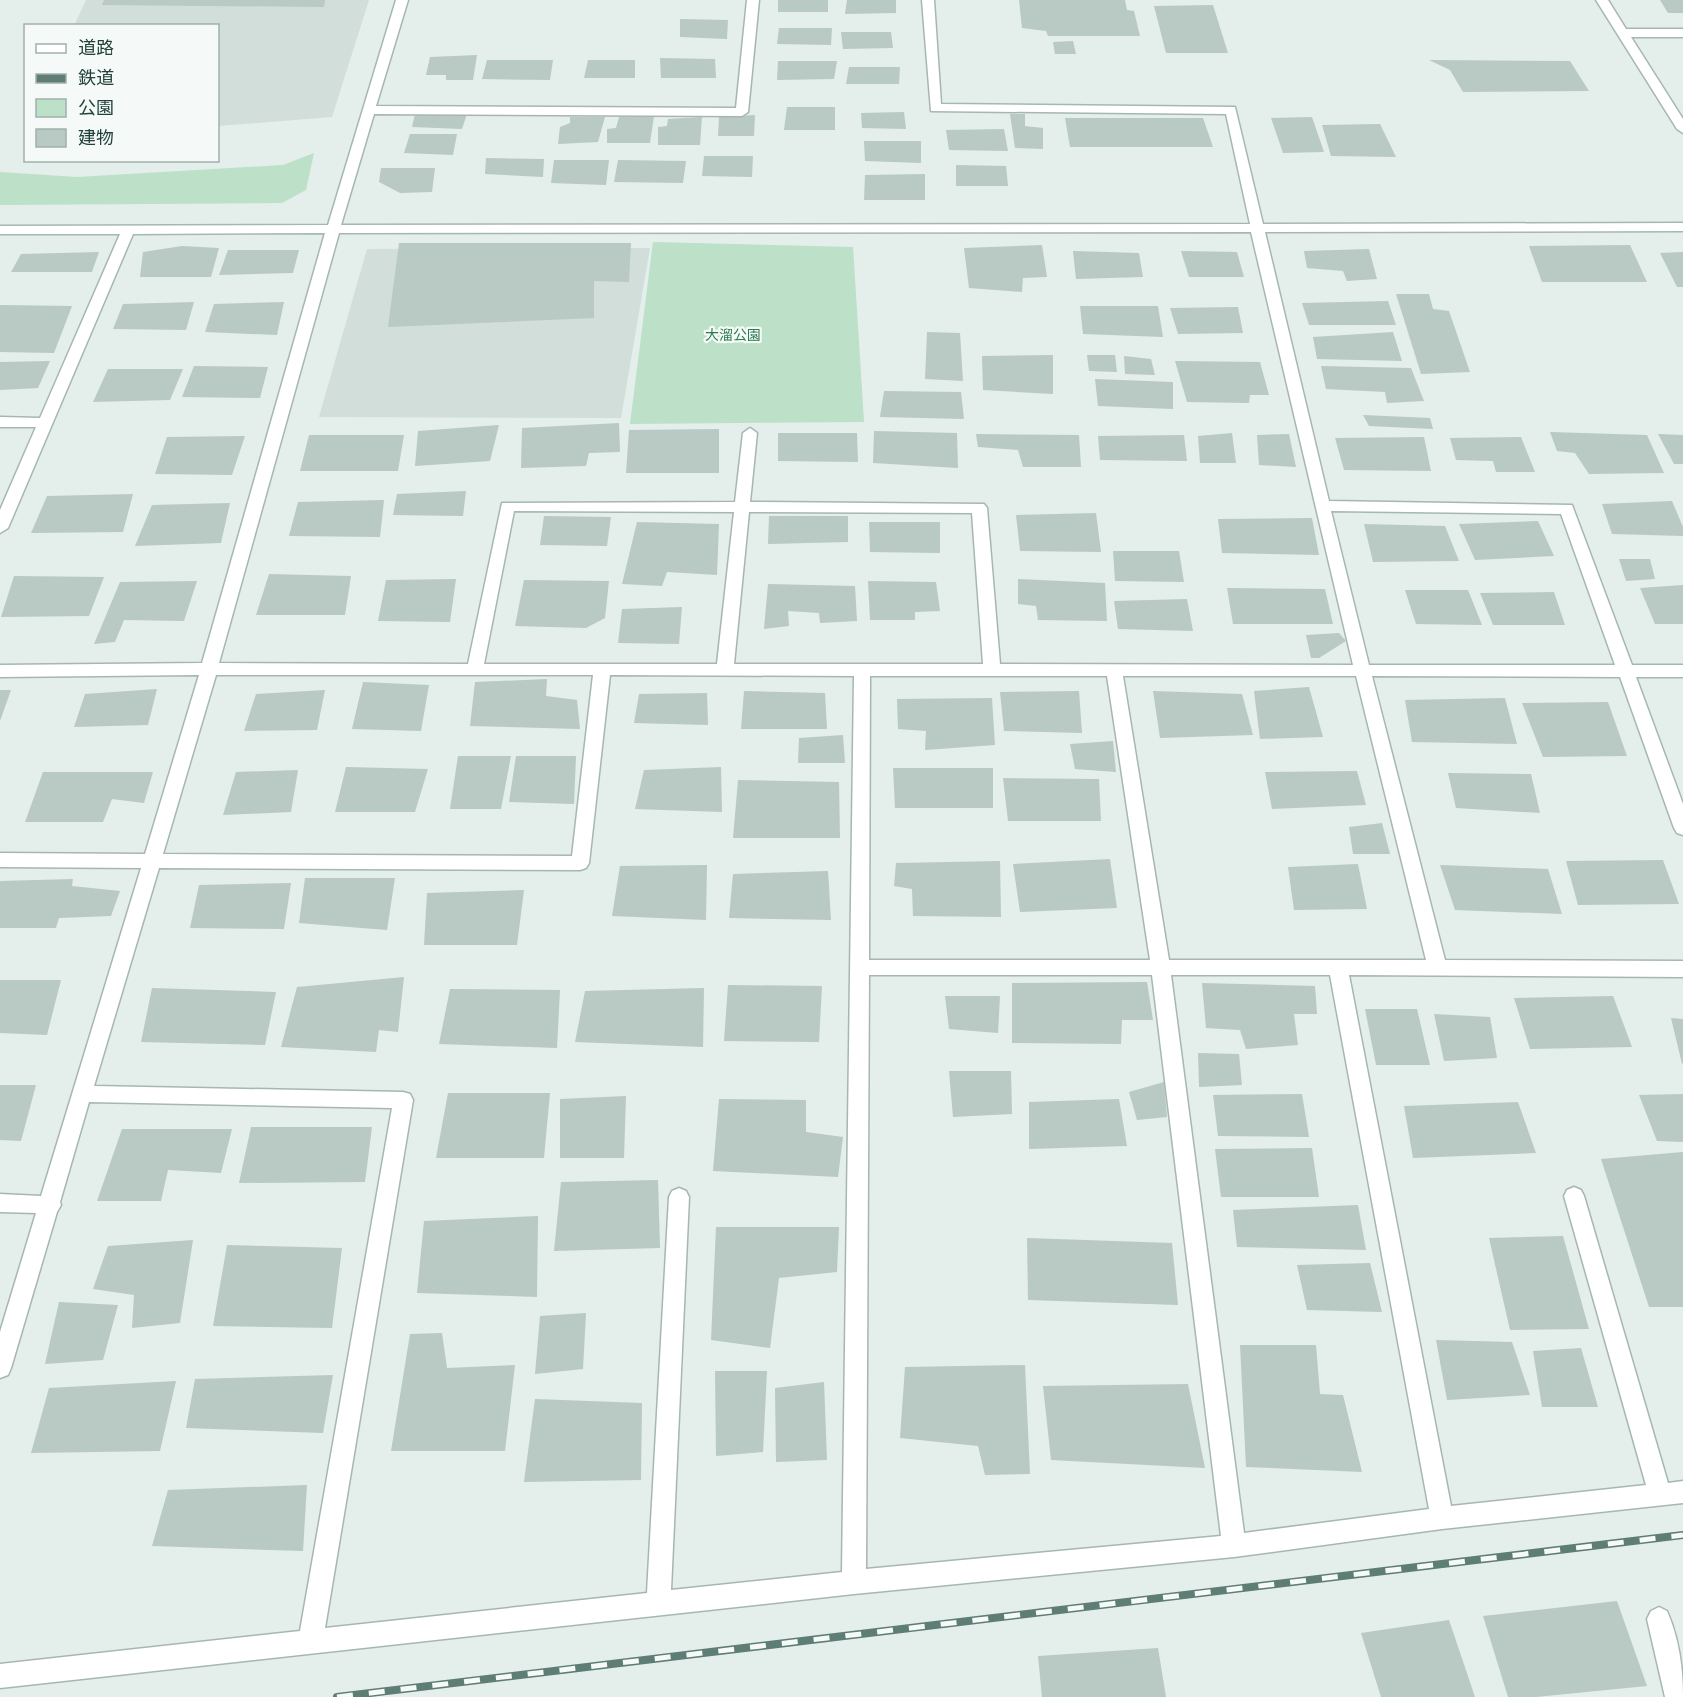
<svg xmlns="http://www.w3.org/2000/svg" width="1683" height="1697" font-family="Barlow,'Noto Sans JP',sans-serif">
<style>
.built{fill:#d2ded9}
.green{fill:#bce0c8}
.building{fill:#b9c9c3}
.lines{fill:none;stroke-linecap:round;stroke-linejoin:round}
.minor-casing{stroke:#a6b7b2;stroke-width:3}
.minor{fill:#fff;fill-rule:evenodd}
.rail-casing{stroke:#5d7d75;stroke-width:8}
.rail{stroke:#f5faf8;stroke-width:5;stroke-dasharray:16;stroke-linecap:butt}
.labels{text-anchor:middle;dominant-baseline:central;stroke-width:4.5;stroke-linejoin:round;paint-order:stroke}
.far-park-label{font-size:14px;fill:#2a7b4d;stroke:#f5faf8}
</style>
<rect width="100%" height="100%" fill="#e4eeea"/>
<!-- built -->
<g class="built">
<polygon points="86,0 369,0 332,117 218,126 218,26 74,26"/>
<polygon points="650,248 621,418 319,417 367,249"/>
</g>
<!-- green -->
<g class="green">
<polygon points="314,153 306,190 282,203 0,205 0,172 77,177 283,165"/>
<polygon points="653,242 853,247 864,422 630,424"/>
</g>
<!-- building -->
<g class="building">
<polygon points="104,0 325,0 324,7 102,5"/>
<rect x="778" y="0" width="50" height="12"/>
<polygon points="847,0 896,0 896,13 845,14"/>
<polygon points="1019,0 1125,0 1127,10 1134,11 1140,36 1048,36 1046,31 1022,28"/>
<polygon points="1660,0 1683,0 1683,13 1668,13"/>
<polygon points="1213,5 1228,53 1166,53 1154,6"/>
<polygon points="680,19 728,20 727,39 680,37"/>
<polygon points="779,28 832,28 831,45 777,44"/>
<polygon points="841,32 891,32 893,48 843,49"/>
<polygon points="1073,41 1076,54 1055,54 1053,42"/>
<polygon points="477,55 473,80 446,80 446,75 426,75 430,57"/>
<polygon points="660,58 715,59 716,78 661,78"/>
<polygon points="487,60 553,60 550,80 482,79"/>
<polygon points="588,60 635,60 635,78 584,78"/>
<polygon points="1429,60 1570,61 1589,91 1463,92 1450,70"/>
<polygon points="778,61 837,61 834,79 777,80"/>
<polygon points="849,67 900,67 899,84 846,84"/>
<polygon points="787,107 835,107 835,130 784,130"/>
<polygon points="904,112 906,129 862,128 861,113"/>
<polygon points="415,114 467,114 462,129 412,127"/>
<polygon points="1010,114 1025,114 1025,126 1043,128 1043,149 1015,148"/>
<polygon points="755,115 754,136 718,136 719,117"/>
<polygon points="654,116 650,143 607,143 607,129 616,128 619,117"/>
<polygon points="570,117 605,117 598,142 558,144 560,127 570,123"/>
<polygon points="702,117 700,145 658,145 658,127 667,126 668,119"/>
<polygon points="1312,117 1324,152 1283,153 1271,118"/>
<polygon points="1065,118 1203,118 1213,147 1070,147"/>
<polygon points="1380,124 1396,157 1331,156 1322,125"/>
<polygon points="1004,129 1008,151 949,150 946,130"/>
<polygon points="410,134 457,134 453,155 404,153"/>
<polygon points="864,141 921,141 921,163 865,161"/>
<polygon points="704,156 753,156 752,177 702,176"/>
<polygon points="486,158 544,159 543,177 485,174"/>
<polygon points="554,160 609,160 606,185 551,183"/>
<polygon points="618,160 686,161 683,183 614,182"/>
<polygon points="956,165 1006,166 1008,186 956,186"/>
<polygon points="381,168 435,168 432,192 400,193 379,182"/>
<polygon points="925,174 925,200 864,200 865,175"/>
<polygon points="399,243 631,243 629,282 594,281 594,318 388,327"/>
<polygon points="1042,245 1047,277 1023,278 1022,292 969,288 964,248"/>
<polygon points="1630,245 1647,282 1542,282 1529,246"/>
<polygon points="182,246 219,248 211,277 140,277 143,252"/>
<polygon points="1369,249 1377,279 1347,281 1343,271 1307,268 1304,251"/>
<polygon points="228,250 299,250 293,273 219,275"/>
<polygon points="1073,251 1139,253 1143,277 1076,279"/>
<polygon points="1181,251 1237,252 1244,277 1189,277"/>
<polygon points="99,252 92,272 11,272 21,254"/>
<polygon points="1683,252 1683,287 1677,287 1660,253"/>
<polygon points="1396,294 1429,294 1433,309 1449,311 1470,372 1421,374"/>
<polygon points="1388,301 1396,325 1309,325 1302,303"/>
<polygon points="194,302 186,330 113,329 123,304"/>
<polygon points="284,302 277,335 205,332 214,304"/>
<polygon points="0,305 72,306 54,353 0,352"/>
<polygon points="1080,306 1158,306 1163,337 1083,334"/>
<polygon points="1238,307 1243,333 1178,334 1170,308"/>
<polygon points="927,332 960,333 963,381 925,379"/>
<polygon points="1393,332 1402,361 1317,359 1313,337"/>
<polygon points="1053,355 1053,394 983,390 982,356"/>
<polygon points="1087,355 1115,355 1117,372 1089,371"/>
<polygon points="1124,356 1151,359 1155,375 1125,374"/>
<polygon points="50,361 38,388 0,390 0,362"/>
<polygon points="1175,361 1260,362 1269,395 1250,395 1249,403 1187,402"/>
<polygon points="194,366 268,367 260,398 182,397"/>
<polygon points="1321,366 1411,368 1424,401 1387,403 1385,392 1326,389"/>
<polygon points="108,369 183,369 170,400 93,402"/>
<polygon points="1095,379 1173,382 1173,409 1098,406"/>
<polygon points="884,391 961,392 964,419 880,417"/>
<polygon points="1363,415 1430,418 1433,429 1369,426"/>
<polygon points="619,423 620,452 589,453 586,466 521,468 522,428"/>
<polygon points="499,425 490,461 415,466 418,431"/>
<polygon points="719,429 719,473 626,473 629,430"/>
<polygon points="874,431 957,433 958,468 873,463"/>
<polygon points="1550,432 1647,435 1664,473 1589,474 1575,453 1557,451"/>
<polygon points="778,433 857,433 858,462 778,461"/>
<polygon points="1232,433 1236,463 1200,463 1198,436"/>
<polygon points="976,434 1079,435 1081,467 1023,467 1018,450 978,447"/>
<polygon points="1289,434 1296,467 1259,465 1257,435"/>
<polygon points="1658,434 1683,435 1683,464 1674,464"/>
<polygon points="309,435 404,435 398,471 300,471"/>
<polygon points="1184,435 1187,461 1100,460 1098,436"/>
<polygon points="245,436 232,475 155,474 167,437"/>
<polygon points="1424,437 1431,471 1344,470 1335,438"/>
<polygon points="1521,437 1535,472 1496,472 1493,461 1456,460 1450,438"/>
<polygon points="466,491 463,516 393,515 397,494"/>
<polygon points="133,494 123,532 31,533 47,496"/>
<polygon points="384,500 380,537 289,536 298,502"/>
<polygon points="1672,501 1683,527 1683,536 1612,534 1602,504"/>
<polygon points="230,503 221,543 135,546 152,505"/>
<polygon points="1096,513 1101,552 1020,551 1016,515"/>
<polygon points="544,516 611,517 607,546 540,545"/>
<polygon points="769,516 848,516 848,542 768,544"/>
<polygon points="1312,518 1319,555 1222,553 1218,519"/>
<polygon points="1538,521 1554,556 1475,560 1459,524"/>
<polygon points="637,522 719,524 717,575 667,572 662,586 622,584"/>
<polygon points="869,522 940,522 940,553 870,552"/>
<polygon points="1364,524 1445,526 1459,561 1373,562"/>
<polygon points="1113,551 1179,551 1184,582 1115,581"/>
<polygon points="1619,559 1650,559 1655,579 1626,581"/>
<polygon points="269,574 351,576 345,615 256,615"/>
<polygon points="14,576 104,577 89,616 1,617"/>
<polygon points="456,579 450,622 378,621 386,580"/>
<polygon points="1018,579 1105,583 1107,621 1038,620 1036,606 1018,604"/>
<polygon points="524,580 609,581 605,618 586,628 515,626"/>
<polygon points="197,581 184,621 124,620 115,642 94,644 120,582"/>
<polygon points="868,581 936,582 940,611 915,612 915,620 870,620"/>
<polygon points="768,584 855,586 857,621 820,623 819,613 788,611 789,626 764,629"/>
<polygon points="1683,585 1683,624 1655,624 1640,588"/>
<polygon points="1227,588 1325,589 1333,624 1233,624"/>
<polygon points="1405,590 1468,590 1482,625 1416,624"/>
<polygon points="1554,592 1565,625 1493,625 1480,593"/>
<polygon points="1187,599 1193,631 1118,629 1114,601"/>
<polygon points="682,607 679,644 618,643 622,609"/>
<polygon points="1339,633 1346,641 1319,658 1311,658 1306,635"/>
<polygon points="547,679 546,696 577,700 580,729 470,726 475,682"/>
<polygon points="363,682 429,685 421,731 352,729"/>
<polygon points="1309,687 1323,737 1260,739 1254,691"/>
<polygon points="157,689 148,725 74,727 85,694"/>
<polygon points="0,690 11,690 0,721"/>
<polygon points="325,690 317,730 244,731 256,694"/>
<polygon points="744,691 825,693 827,729 741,729"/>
<polygon points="1079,691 1082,733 1004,731 1000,692"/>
<polygon points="1153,691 1242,694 1253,735 1160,738"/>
<polygon points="707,693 708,725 634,723 639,694"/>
<polygon points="992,698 995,745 925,750 926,731 898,729 897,699"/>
<polygon points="1505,698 1517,744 1412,742 1405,700"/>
<polygon points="1608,702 1627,756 1543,757 1522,703"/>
<polygon points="843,735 845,763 798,763 799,738"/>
<polygon points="1113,741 1116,772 1075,769 1070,744"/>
<polygon points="458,756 511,756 501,809 450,809"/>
<polygon points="516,756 576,756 574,804 509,802"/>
<polygon points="346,767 428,769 415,812 335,812"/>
<polygon points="721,767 722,812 635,809 644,770"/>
<polygon points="893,768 993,768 993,808 895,808"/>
<polygon points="298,770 291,812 223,815 236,772"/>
<polygon points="1357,771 1366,805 1272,809 1265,772"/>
<polygon points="43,772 153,772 144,803 112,799 103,822 25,822"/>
<polygon points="1448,773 1531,774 1540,813 1456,808"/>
<polygon points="1003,778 1099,779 1101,821 1008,821"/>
<polygon points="738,780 839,782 840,838 733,838"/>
<polygon points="1382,823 1390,854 1353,854 1349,827"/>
<polygon points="1110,859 1117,908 1020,912 1013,864"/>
<polygon points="1663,860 1679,904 1578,905 1566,861"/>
<polygon points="1000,861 1001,917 913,916 912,889 894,886 896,863"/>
<polygon points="1358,864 1367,909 1294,910 1288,867"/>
<polygon points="707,865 706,920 612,916 620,866"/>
<polygon points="1440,865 1548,869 1562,914 1455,910"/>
<polygon points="828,871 831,920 729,918 733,874"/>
<polygon points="305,878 395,878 387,930 299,923"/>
<polygon points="73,879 72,886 120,891 111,916 59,918 56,928 0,928 0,881"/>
<polygon points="291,883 284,929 190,928 199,885"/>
<polygon points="524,890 517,945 424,945 427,893"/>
<polygon points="404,977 398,1032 379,1030 376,1052 281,1047 297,987"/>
<polygon points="0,980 61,980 47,1035 0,1033"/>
<polygon points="1147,982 1153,1020 1122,1020 1121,1044 1012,1043 1012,983"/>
<polygon points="1202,983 1315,986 1317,1014 1294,1014 1298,1045 1246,1049 1240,1030 1206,1028"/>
<polygon points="728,985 822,986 819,1042 724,1041"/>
<polygon points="152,988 276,992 265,1045 141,1042"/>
<polygon points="704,988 703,1047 575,1042 585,991"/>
<polygon points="450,989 560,990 557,1048 439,1044"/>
<polygon points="945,996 1000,996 998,1033 949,1029"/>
<polygon points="1613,996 1632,1047 1530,1049 1514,998"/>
<polygon points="1365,1009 1417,1009 1430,1065 1376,1065"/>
<polygon points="1434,1014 1490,1017 1497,1058 1444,1061"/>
<polygon points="1671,1018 1683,1019 1683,1063 1682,1064"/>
<polygon points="1198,1053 1239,1054 1242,1085 1199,1087"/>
<polygon points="949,1071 1011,1071 1012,1114 953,1117"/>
<polygon points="1164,1082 1167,1117 1137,1120 1129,1092"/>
<polygon points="0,1085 36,1085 21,1141 0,1140"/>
<polygon points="448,1093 550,1093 544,1158 436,1158"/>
<polygon points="1302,1094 1309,1137 1218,1136 1213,1095"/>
<polygon points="1683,1094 1683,1142 1657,1141 1639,1095"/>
<polygon points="626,1096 624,1158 560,1158 560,1099"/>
<polygon points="719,1099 806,1100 806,1132 843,1137 838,1177 713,1171"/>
<polygon points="1119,1099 1127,1146 1029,1149 1029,1102"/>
<polygon points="1518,1102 1536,1153 1413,1158 1404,1106"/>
<polygon points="251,1127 372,1127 365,1182 239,1183"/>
<polygon points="122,1129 232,1129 221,1173 168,1170 161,1201 97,1201"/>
<polygon points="1312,1148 1319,1197 1221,1197 1215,1149"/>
<polygon points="1683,1152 1683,1307 1649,1307 1601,1159"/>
<polygon points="658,1180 660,1248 554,1251 561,1182"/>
<polygon points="1358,1205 1366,1250 1237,1247 1233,1210"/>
<polygon points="538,1216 537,1297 417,1293 424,1221"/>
<polygon points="716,1227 839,1227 837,1272 779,1278 770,1348 711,1340"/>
<polygon points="1563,1236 1589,1329 1510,1330 1489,1238"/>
<polygon points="1027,1238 1172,1243 1178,1305 1028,1300"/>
<polygon points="193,1240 180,1323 132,1328 134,1295 93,1289 108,1246"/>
<polygon points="227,1245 342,1248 332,1328 213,1326"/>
<polygon points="1370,1263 1382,1312 1307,1310 1297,1265"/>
<polygon points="59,1302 118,1305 103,1360 45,1364"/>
<polygon points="586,1313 583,1369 535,1374 540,1316"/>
<polygon points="442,1333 447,1368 515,1365 505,1451 391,1451 410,1334"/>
<polygon points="1436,1340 1512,1342 1530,1395 1447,1400"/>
<polygon points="1240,1345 1316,1345 1320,1394 1343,1395 1362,1472 1246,1467"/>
<polygon points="1581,1348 1598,1407 1542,1407 1533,1351"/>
<polygon points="1025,1365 1030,1474 985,1475 978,1446 900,1438 905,1367"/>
<polygon points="715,1371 767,1371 763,1452 716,1456"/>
<polygon points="333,1375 323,1433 186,1428 195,1379"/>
<polygon points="176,1381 160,1451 31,1453 49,1388"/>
<polygon points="824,1382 827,1460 776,1462 775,1388"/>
<polygon points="1188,1384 1205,1468 1051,1460 1043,1386"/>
<polygon points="535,1399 642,1403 641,1480 524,1482"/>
<polygon points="307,1485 303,1551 152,1546 168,1490"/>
<polygon points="1617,1601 1647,1686 1536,1697 1508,1697 1483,1616"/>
<polygon points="1449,1620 1475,1697 1381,1697 1361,1633"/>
<polygon points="1158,1648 1166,1697 1042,1697 1038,1656"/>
</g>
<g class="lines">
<defs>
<g id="minor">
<path d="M396,0H408L376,106L736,108L747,0H759L748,112L742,116L374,114L341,225L1250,224L1226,114L931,111L922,0H934L941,104L1235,107L1263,224L1683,223V231L1265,232L1329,501L1572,505L1632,665H1683V677H1636L1683,804V835L1677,833L1674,828L1620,677L1372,676L1445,960L1683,961V977L1349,975L1451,1506L1646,1485L1564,1196L1567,1190L1574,1187L1581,1190L1584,1196L1668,1483L1683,1481V1503L1442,1529L1234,1557L854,1594L0,1688V1664L300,1631L392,1108L89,1102L60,1202L61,1205L57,1212L11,1368L8,1375L0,1378V1332L36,1213L0,1212V1194L41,1196L141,868L0,867V853L145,854L199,675L0,677V665L202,663L325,233L133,234L8,528L0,533V510L36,427H0V417L40,418L120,234H0V226L328,225ZM1251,232L1353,665L1000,664L987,508L984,504L750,502L757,433L750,428L743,433L735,502L502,503L468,664L219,663L339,233ZM514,511L734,512L717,664H484ZM1331,511L1561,514L1615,665H1369ZM749,512L972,513L983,664H734ZM216,675H593L572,856L163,854ZM610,675L854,676L842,1572L671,1590L689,1197L686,1191L679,1188L672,1191L669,1197L647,1593L325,1628L413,1100L410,1094L403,1092L94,1086L159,868L580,870L586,868L589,863ZM870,676H1107L1150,960H869ZM1123,676H1356L1426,960H1169ZM869,975H1152L1221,1536L866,1569ZM1171,975H1330L1429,1509L1244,1533Z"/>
<polygon points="1596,0 1608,0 1626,29 1683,29 1683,37 1631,37 1683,119 1683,133 1677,129"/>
<path d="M1659,1607L1667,1611C1679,1638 1683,1668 1683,1697H1665L1647,1619L1651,1611Z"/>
</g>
</defs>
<!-- minor casing -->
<use href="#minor" class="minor-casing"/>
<!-- minor -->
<use href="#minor" class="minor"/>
<defs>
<polyline id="rail" points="337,1697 1683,1535"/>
</defs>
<!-- rail casing -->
<use href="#rail" class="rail-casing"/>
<!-- rail -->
<use href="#rail" class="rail"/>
</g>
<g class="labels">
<!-- far-park labels -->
<g class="far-park-label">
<text x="733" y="334">大溜公園</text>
</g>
</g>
<!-- legend -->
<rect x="24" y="24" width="195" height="138" fill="#f5faf8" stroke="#a1b0ac" stroke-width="1.5"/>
<rect x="36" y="44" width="30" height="9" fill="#ffffff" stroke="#a1b0ac" stroke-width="1.5"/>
<text x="78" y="54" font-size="18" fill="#22413a">道路</text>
<rect x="36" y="74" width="30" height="9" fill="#5d7d75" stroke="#a1b0ac" stroke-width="1.5"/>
<text x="78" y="84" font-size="18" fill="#22413a">鉄道</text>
<rect x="36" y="99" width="30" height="18" fill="#bce0c8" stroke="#a1b0ac" stroke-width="1.5"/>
<text x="78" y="114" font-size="18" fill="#22413a">公園</text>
<rect x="36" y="129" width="30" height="18" fill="#b9c9c3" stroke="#a1b0ac" stroke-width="1.5"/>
<text x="78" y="144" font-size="18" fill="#22413a">建物</text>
</svg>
